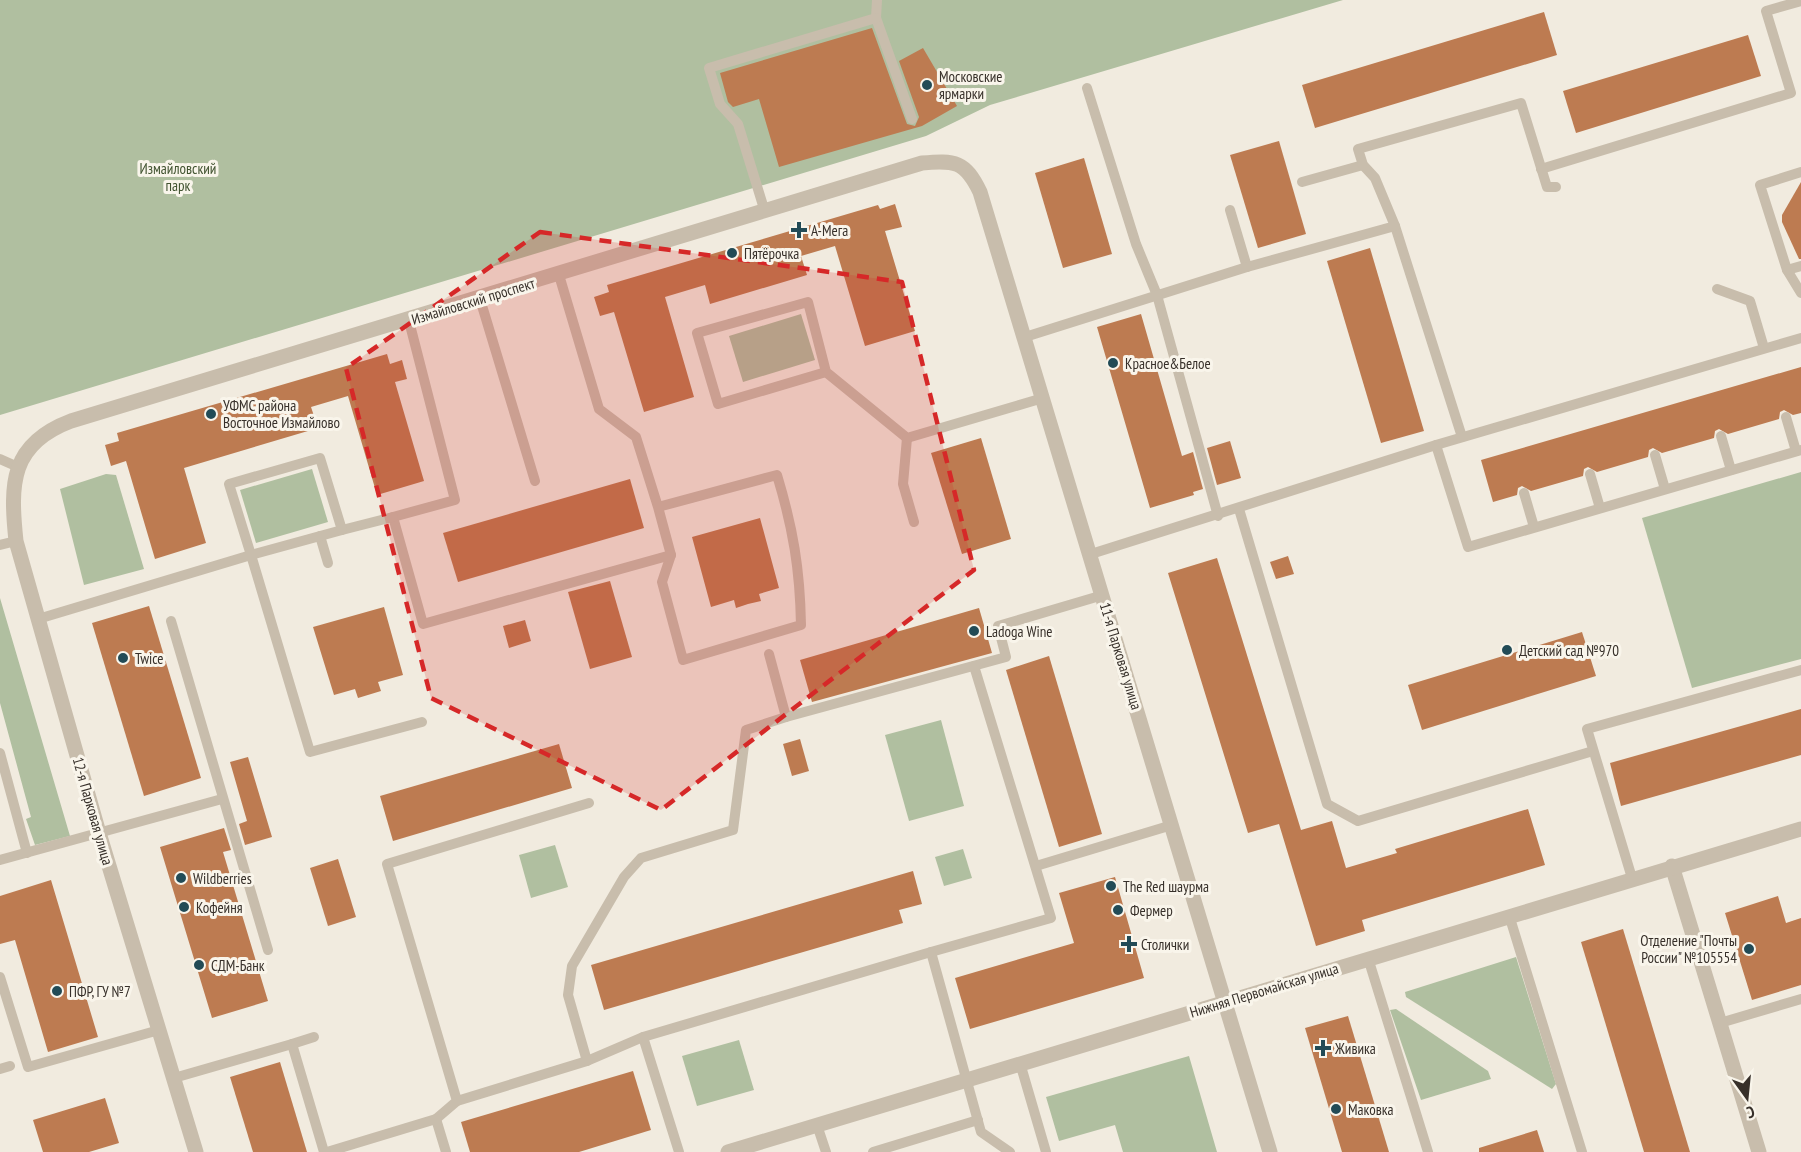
<svg xmlns="http://www.w3.org/2000/svg" width="1801" height="1152" font-family="'PT Sans Narrow',sans-serif">
<style>
.green{fill:#b0bfa0}
.building{fill:#bd7b51}
.lines{fill:none;stroke-linecap:round;stroke-linejoin:round}
.lane{stroke:#c8bdac;stroke-width:10}
.street{stroke:#c8bdac;stroke-width:15}
.marked{fill:#d62828;fill-opacity:0.2;stroke:#d62828;stroke-width:4.5;stroke-dasharray:12 8;stroke-linejoin:round}
.poi-dot{fill:#224b56;stroke:#f9f5eb;stroke-width:2}
.labels{text-anchor:middle;dominant-baseline:central;stroke-width:6;stroke-linejoin:round;paint-order:stroke}
.poi-label{font-size:15px;fill:#37302a;stroke:#f9f5eb;text-anchor:start}
.park-label{font-size:15px;fill:#415330;stroke:#f9f5eb}
.street-label{font-size:15px;fill:#37302a;stroke:#f9f5eb}
</style>
<rect width="100%" height="100%" fill="#f1ebdf"/>
<!-- green -->
<g class="green">
<polygon points="0,0 1343,0 990,105 926,136 0,415"/>
<polygon points="801,314 815,360 743,382 729,336"/>
<polygon points="312,469 328,522 256,543 240,490"/>
<polygon points="1801,472 1801,659 1692,688 1642,518"/>
<polygon points="106,474 116,475 144,569 84,585 60,489"/>
<polygon points="0,598 70,836 35,845 26,819 31,817 0,703"/>
<polygon points="941,720 964,806 909,821 885,735"/>
<polygon points="555,845 568,887 531,898 519,855"/>
<polygon points="963,849 972,878 944,886 935,857"/>
<polygon points="1516,957 1556,1084 1552,1089 1406,997 1405,992"/>
<polygon points="1396,1009 1488,1071 1491,1079 1421,1100 1390,1010"/>
<polygon points="739,1040 754,1090 697,1106 682,1056"/>
<polygon points="1189,1056 1217,1152 1123,1152 1115,1125 1059,1141 1046,1097"/>
</g>
<!-- building -->
<g class="building">
<polygon points="1544,12 1557,55 1315,128 1302,85"/>
<polygon points="872,28 907,124 915,126 919,117 899,61 923,48 957,106 922,126 779,167 759,99 733,107 728,102 720,73"/>
<polygon points="1748,35 1761,76 1576,133 1563,91"/>
<polygon points="1279,141 1306,234 1258,248 1230,155"/>
<polygon points="1084,158 1112,254 1063,268 1035,173"/>
<polygon points="1801,182 1801,259 1799,259 1782,222 1782,215"/>
<polygon points="895,204 902,227 885,231 915,331 865,346 835,246 801,256 807,275 710,304 705,285 665,297 694,397 644,412 614,312 600,316 594,297 609,292 607,285 878,205 880,209"/>
<polygon points="1370,248 1424,431 1381,443 1327,261"/>
<polygon points="1141,314 1182,456 1193,452 1203,489 1193,492 1194,495 1150,508 1097,327"/>
<polygon points="387,354 390,364 402,360 407,379 395,382 424,481 377,495 348,396 311,407 318,428 184,468 206,543 155,559 126,461 111,466 105,445 119,441 117,433"/>
<polygon points="1801,367 1801,413 1793,415 1784,410 1780,412 1779,419 1728,434 1719,429 1715,431 1714,438 1662,453 1653,448 1649,450 1648,457 1597,472 1588,467 1584,469 1583,476 1531,491 1522,486 1518,488 1517,495 1493,502 1481,460"/>
<polygon points="981,438 1011,539 962,554 931,453"/>
<polygon points="1230,441 1241,478 1217,485 1207,448"/>
<polygon points="630,479 644,528 458,582 443,533"/>
<polygon points="760,518 779,588 759,594 761,601 748,604 736,608 734,600 711,607 692,537"/>
<polygon points="1288,556 1294,574 1276,579 1270,562"/>
<polygon points="1217,558 1301,830 1332,821 1346,868 1397,853 1395,849 1528,809 1545,865 1362,920 1365,931 1316,946 1279,824 1248,833 1168,573"/>
<polygon points="610,581 632,657 590,669 568,592"/>
<polygon points="149,606 201,778 144,796 92,623"/>
<polygon points="384,607 403,675 378,682 381,691 358,698 355,689 334,695 313,627"/>
<polygon points="979,608 992,653 812,702 800,660"/>
<polygon points="525,620 531,641 509,648 503,626"/>
<polygon points="1582,632 1596,676 1422,730 1408,685"/>
<polygon points="1049,656 1102,834 1059,847 1006,670"/>
<polygon points="1801,709 1801,755 1621,806 1610,763"/>
<polygon points="800,739 809,771 792,776 783,744"/>
<polygon points="559,744 572,788 393,841 380,796"/>
<polygon points="248,757 272,837 245,845 239,824 247,821 230,762"/>
<polygon points="224,828 231,850 223,852 268,1001 212,1018 160,847"/>
<polygon points="338,859 356,917 328,926 310,868"/>
<polygon points="913,871 922,904 899,910 903,923 604,1010 591,965"/>
<polygon points="1115,877 1144,978 970,1029 955,978 1074,943 1059,893"/>
<polygon points="51,880 98,1037 48,1052 15,940 0,944 0,896"/>
<polygon points="1778,896 1786,923 1801,918 1801,985 1752,1000 1725,913"/>
<polygon points="1623,929 1690,1152 1644,1152 1581,942"/>
<polygon points="1348,1016 1389,1152 1342,1152 1305,1028"/>
<polygon points="280,1062 307,1152 253,1152 230,1077"/>
<polygon points="633,1071 651,1130 579,1152 470,1152 461,1122"/>
<polygon points="105,1098 119,1143 89,1152 43,1152 33,1120"/>
<polygon points="1537,1130 1544,1152 1479,1152 1479,1148"/>
</g>
<g class="lines">
<!-- lane -->
<g class="lane">
<polyline points="877,0 876,18 912,119"/>
<polyline points="1087,88 1136,244 1157,295 1218,516"/>
<polyline points="1541,169 1791,93 1766,11 1801,1"/>
<polyline points="1801,172 1760,185 1787,270 1801,293"/>
<polyline points="1302,182 1363,165"/>
<polyline points="1230,210 1247,267"/>
<polyline points="765,212 738,124 720,104 709,68 876,18"/>
<polyline points="1395,226 1462,437"/>
<polyline points="1787,270 1801,266"/>
<path d="M559,275L599,409L636,437L658,507L777,475C793,528 800,569 801,625L683,660L662,582L671,555L658,507"/>
<polyline points="1717,289 1750,301 1764,348"/>
<polyline points="480,299 535,481"/>
<polyline points="409,321 455,500 393,517 423,624 671,555"/>
<polyline points="1025,337 1247,267 1395,226 1375,178 1363,165 1358,149 1521,103 1547,187 1556,187"/>
<polyline points="826,372 718,404 697,333 808,302 826,372 907,438 1043,398"/>
<polyline points="1786,417 1796,451"/>
<polyline points="1721,436 1731,470"/>
<polyline points="907,438 903,484 914,522"/>
<polyline points="1436,445 1468,547 1801,450"/>
<polyline points="1655,455 1665,489"/>
<polyline points="0,459 18,467"/>
<polyline points="1590,474 1600,508"/>
<polyline points="1524,493 1534,527"/>
<polyline points="1239,509 1327,804 1358,821 1593,751"/>
<polyline points="342,530 393,517"/>
<polyline points="320,536 328,563"/>
<polyline points="0,545 16,541"/>
<polyline points="1091,554 1436,445 1801,338"/>
<polyline points="38,619 251,555 229,484 320,458 342,530 251,555 310,752 422,722"/>
<polyline points="171,621 268,950"/>
<polyline points="769,654 786,717 1006,657 998,626 1103,595"/>
<polyline points="974,666 1051,918 931,952 981,1132 1010,1152"/>
<polyline points="0,753 27,853"/>
<polyline points="0,860 222,799"/>
<polyline points="1036,866 1172,825"/>
<polyline points="1632,878 1587,729 1801,670"/>
<polyline points="1509,915 1582,1152"/>
<polyline points="1368,958 1428,1152"/>
<polyline points="0,977 28,1067 159,1030"/>
<polyline points="1720,1023 1801,999"/>
<polyline points="292,1044 314,1037"/>
<polyline points="587,1061 568,995 572,966 624,877 641,858 733,830 746,730 786,717"/>
<polyline points="1020,1063 1046,1152"/>
<polyline points="0,1069 10,1066"/>
<polyline points="174,1078 292,1044 324,1152"/>
<polyline points="457,1101 587,1061 643,1037"/>
<polyline points="436,1119 457,1101 387,864 589,803"/>
<polyline points="817,1125 826,1152"/>
<polyline points="327,1152 436,1119 446,1152"/>
<polyline points="679,1152 643,1037 931,952"/>
<polyline points="873,1152 978,1120"/>
</g>
<!-- street -->
<g class="street">
<polyline points="1672,866 1759,1152"/>
<path d="M196,1152L99,833L16,541C10,484 10,444 71,421L922,163C955,160 965,161 980,192L1270,1152"/>
<polyline points="728,1152 1801,829"/>
</g>
</g>
<!-- marked area -->
<path class="marked" d="M540,232L902,282L974,570L661,810L431,698L346,368Z"/>
<!-- markers -->
<g class="poi-dot">
<circle cx="927" cy="85" r="6"/>
<path d="M796 221h6v6h6v6h-6v6h-6v-6h-6v-6h6z"/>
<circle cx="732" cy="253" r="6"/>
<circle cx="1113" cy="363" r="6"/>
<circle cx="211" cy="414" r="6"/>
<circle cx="974" cy="631" r="6"/>
<circle cx="1507" cy="650" r="6"/>
<circle cx="123" cy="658" r="6"/>
<circle cx="181" cy="878" r="6"/>
<circle cx="1111" cy="886" r="6"/>
<circle cx="184" cy="907" r="6"/>
<circle cx="1118" cy="910" r="6"/>
<path d="M1126 935h6v6h6v6h-6v6h-6v-6h-6v-6h6z"/>
<circle cx="1749" cy="949" r="6"/>
<circle cx="199" cy="965" r="6"/>
<circle cx="57" cy="991" r="6"/>
<path d="M1320 1039h6v6h6v6h-6v6h-6v-6h-6v-6h6z"/>
<circle cx="1336" cy="1109" r="6"/>
</g>
<g class="labels">
<!-- poi labels -->
<g class="poi-label">
<text x="939" y="76">Московские<tspan x="939" dy="17">ярмарки</tspan></text>
<text x="811" y="230">А-Мега</text>
<text x="744" y="253">Пятёрочка</text>
<text x="1125" y="363">Красное&amp;Белое</text>
<text x="223" y="405">УФМС района<tspan x="223" dy="17">Восточное Измайлово</tspan></text>
<text x="986" y="631">Ladoga Wine</text>
<text x="1519" y="650">Детский сад №970</text>
<text x="135" y="658">Twice</text>
<text x="193" y="878">Wildberries</text>
<text x="1123" y="886">The Red шаурма</text>
<text x="196" y="907">Кофейня</text>
<text x="1130" y="910">Фермер</text>
<text x="1737" y="940" text-anchor="end">Отделение "Почты<tspan x="1737" dy="17">России" №105554</tspan></text>
<text x="1141" y="944">Столички</text>
<text x="211" y="965">СДМ-Банк</text>
<text x="69" y="991">ПФР, ГУ №7</text>
<text x="1335" y="1048">Живика</text>
<text x="1348" y="1109">Маковка</text>
</g>
<!-- park labels -->
<g class="park-label">
<text x="178" y="168">Измайловский<tspan x="178" dy="17">парк</tspan></text>
</g>
<!-- street labels -->
<g class="street-label">
<text transform="translate(473 301) rotate(-17)">Измайловский проспект</text>
<text transform="translate(1121 656) rotate(73)">11-я Парковая улица</text>
<text transform="translate(93 811) rotate(74)">12-я Парковая улица</text>
<text transform="translate(1264 990) rotate(-17)">Нижняя Первомайская улица</text>
</g>
</g>
<!-- north arrow -->
<g transform="translate(1747 1098) rotate(165)" stroke="#f9f5eb" stroke-width="4.5" paint-order="stroke">
<path d="M0-4.5L10 22L0 15L-10 22Z" fill="#37302a"/>
<text y="-9" font-size="16" font-weight="bold" text-anchor="middle" fill="#37302a">С</text>
</g>
</svg>
